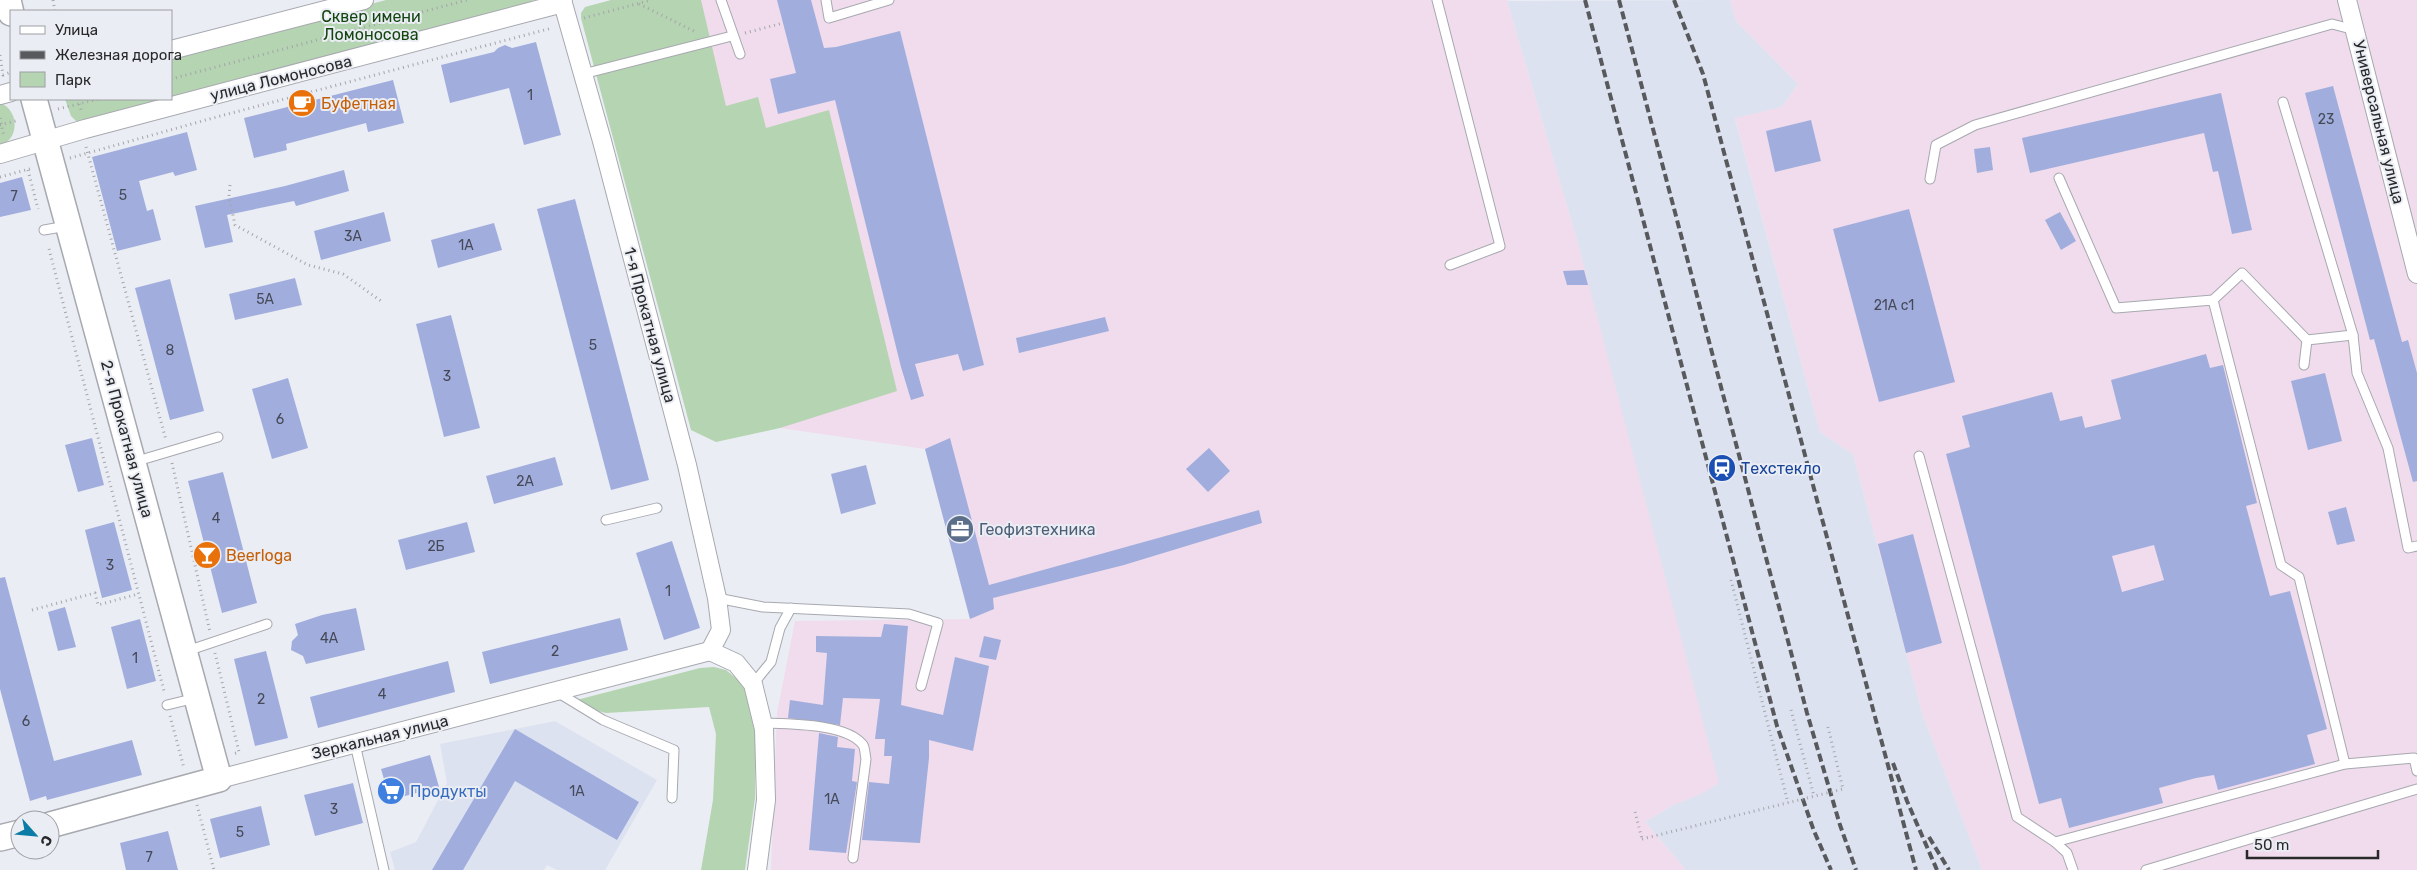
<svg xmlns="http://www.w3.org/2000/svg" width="2417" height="870" font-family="Rubik,sans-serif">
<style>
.built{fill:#dde2f0}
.industrial{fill:#f0dcec}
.green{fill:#b5d4b1}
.building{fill:#a1aedd;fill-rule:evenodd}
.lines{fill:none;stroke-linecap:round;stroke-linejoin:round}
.lane-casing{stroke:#a7a9b0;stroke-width:11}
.street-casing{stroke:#a7a9b0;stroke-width:20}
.secondary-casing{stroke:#a7a9b0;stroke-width:28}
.path{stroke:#a4a6ab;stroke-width:3;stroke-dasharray:1 4;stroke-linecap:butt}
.lane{stroke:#fff;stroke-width:9}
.street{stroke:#fff;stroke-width:18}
.secondary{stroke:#fff;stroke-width:25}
.rail{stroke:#58595c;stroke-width:4;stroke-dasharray:8 4;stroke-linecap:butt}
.path-bridge{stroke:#a4a6ab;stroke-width:3;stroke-dasharray:1 4;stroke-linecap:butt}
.labels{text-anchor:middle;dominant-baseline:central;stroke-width:4;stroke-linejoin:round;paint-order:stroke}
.number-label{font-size:14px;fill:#464a58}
.park-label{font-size:16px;fill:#13450f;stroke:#ebedf4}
.street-label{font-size:16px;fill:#28292b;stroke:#ebedf4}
.food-label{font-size:16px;fill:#c56008;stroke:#ebedf4;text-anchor:start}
.transit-label{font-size:16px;fill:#164399;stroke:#ebedf4;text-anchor:start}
.service-label{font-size:16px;fill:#4e5e75;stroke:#ebedf4;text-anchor:start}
.shop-label{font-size:16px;fill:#366cbe;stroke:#ebedf4;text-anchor:start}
</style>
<rect width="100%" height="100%" fill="#ebedf4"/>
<!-- built -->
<g class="built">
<polygon points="1730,0 1736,21 1798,84 1782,107 1735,119 1820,432 1853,454 1923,716 1982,870 1686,870 1645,822 1673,805 1703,793 1579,247 1507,1"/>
<polygon points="555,721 657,780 605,870 557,870 547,865 544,870 395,870 390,852 416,842 447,783 440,744"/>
</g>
<!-- industrial -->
<g class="industrial">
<polygon points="674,0 1509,0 1507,1 1579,247 1719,783 1703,793 1673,805 1645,822 1686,870 771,870 777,713 795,621 970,619 925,449 780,428"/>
<polygon points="1730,0 2417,0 2417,870 1982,870 1923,716 1853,454 1820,432 1735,118 1782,107 1798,84 1736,21"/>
</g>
<!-- green -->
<g class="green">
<polygon points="386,0 533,0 532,3 171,98 171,57"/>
<polygon points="611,0 701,0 726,106 758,97 766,128 829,110 897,391 780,428 716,442 691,430 581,18 581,13 585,7"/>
<polygon points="65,99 167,99 83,121 76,121 71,116"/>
<path d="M0,103C19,109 20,140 0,145Z"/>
<polygon points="714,667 726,670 744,685 755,733 755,798 745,870 701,870 713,800 716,734 709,707 606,713 565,703 700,668"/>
</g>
<!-- building -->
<g class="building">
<polygon points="777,0 811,0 824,48 836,47 900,31 984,365 963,371 958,354 915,364 924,396 911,400 901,367 835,100 778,114 770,79 796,73"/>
<polygon points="536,42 561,135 524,145 509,88 450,103 441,65 494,52 498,48 505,45 512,48"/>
<polygon points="393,80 404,123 368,132 366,123 286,144 287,150 254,158 244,118"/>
<polygon points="2333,86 2402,342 2408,340 2417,373 2417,481 2413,482 2374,339 2370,340 2305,93"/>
<polygon points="2221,93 2252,230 2232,234 2218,171 2213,172 2204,133 2030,173 2022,138"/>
<polygon points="1811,120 1821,161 1775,172 1766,131"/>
<polygon points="187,132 197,170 175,176 173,172 139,181 147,211 153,209 161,240 117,251 92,157"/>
<polygon points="1990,147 1993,170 1977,173 1974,149"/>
<polygon points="344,170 349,191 296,206 294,201 227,215 233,242 205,248 195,206 285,186"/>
<polygon points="22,177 31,210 0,217 0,183"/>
<polygon points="575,199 649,480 611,490 537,209"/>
<polygon points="1909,209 1955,382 1879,402 1833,229"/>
<polygon points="384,212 391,241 321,260 314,231"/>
<polygon points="2060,212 2076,241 2061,250 2045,220"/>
<polygon points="494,223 502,250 438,268 431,240"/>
<polygon points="1584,270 1588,285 1567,285 1563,271"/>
<polygon points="295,278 302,305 235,320 229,294"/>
<polygon points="170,279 204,411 170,420 135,288"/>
<polygon points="451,315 480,428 444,437 416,324"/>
<polygon points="1105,317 1109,331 1019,353 1016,338"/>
<path d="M2206,354L2210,368L2223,365L2257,503L2246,506L2270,596L2290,591L2327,729L2307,735L2315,764L2218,790L2214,775L2196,778L2159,788L2163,803L2069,828L2061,798L2039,804L1946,454L1970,447L1962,416L2052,392L2060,421L2082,416L2085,428L2121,419L2111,380ZM2154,545L2164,580L2122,592L2112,556Z"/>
<polygon points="2325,373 2342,441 2308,450 2291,381"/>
<polygon points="288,378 308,448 272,459 252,389"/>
<polygon points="92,438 104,485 78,492 65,445"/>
<polygon points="950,438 989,585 1259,510 1262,523 1124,565 993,598 994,609 970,619 925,449"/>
<polygon points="1209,448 1230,471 1208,492 1186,469"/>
<polygon points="555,457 563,485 494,504 486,476"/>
<polygon points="866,465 876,504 841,514 831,474"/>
<polygon points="223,472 257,603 222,613 188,481"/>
<polygon points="2346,507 2355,541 2337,545 2328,512"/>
<polygon points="114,522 132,590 102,598 85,530"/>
<polygon points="467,522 475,552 406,570 398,540"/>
<polygon points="1913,534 1942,643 1906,653 1878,544"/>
<polygon points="672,541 700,628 664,640 636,553"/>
<polygon points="5,577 54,761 132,740 142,775 47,800 46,796 30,801 0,689 0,578"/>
<polygon points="65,607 76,647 58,651 48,612"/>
<polygon points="356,608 365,650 306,664 303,656 291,650 292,641 298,635 295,624 322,615"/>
<polygon points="620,618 628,650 490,684 482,652"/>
<polygon points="140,619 156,681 127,689 111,627"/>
<polygon points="884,624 908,626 901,705 943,715 955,657 989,666 973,751 929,740 929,758 920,843 862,840 869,782 889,784 892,756 884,756 885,739 875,739 880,699 843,698 840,725 788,718 790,700 823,705 827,653 816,652 816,636 881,637"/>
<polygon points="984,636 1001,640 996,660 979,657"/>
<polygon points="266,651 288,738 255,746 234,659"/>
<polygon points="448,661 455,692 318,728 310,697"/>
<polygon points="515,729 639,802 617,840 515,781 463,870 432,870"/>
<polygon points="819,733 838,737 837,747 855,749 852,781 857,782 846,853 809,850"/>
<polygon points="430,755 439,787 390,800 381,769"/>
<polygon points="353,783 363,823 315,836 304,795"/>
<polygon points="261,806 270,845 220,858 210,819"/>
<polygon points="168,831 178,870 126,870 120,843"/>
</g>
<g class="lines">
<defs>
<g id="lane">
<polyline points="721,0 740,54"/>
<polyline points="826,0 829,18 889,0"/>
<polyline points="1437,0 1500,246 1450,265"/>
<polyline points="583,74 732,36"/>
<polyline points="2059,178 2116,308 2213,300 2281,565 2299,577 2345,764"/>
<polyline points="1930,179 1936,145 1975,125 2332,24 2355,30"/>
<polyline points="44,230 67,226"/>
<polyline points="2213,300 2242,273 2307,340 2353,335 2283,102"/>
<polyline points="2353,335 2357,373 2388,448 2408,548 2417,546"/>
<polyline points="2304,365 2307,340"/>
<polyline points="1919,456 2017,817 2055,842 2345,764 2414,758 2417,771"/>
<polyline points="134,462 218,437"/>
<polyline points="606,520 657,508"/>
<polyline points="717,598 763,607 909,614 938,623 921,686"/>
<polyline points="187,651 267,624"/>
<polyline points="753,684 771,662 780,628 791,608"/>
<polyline points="557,692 603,720 674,750 672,798"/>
<polyline points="167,705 196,698"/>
<path d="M763,723C788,724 847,723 863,745C865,748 865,755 866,759L853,858"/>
<polyline points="355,744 384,870"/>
<polyline points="2055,842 2067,853 2073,870"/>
<polyline points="2146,870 2417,789"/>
</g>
<g id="street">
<polyline points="562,0 602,141 687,465 717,598 721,630 710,651"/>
<polyline points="2347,0 2417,274"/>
<polyline points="171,50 364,0"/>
<polyline points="0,95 11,92"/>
<polyline points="0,154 85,129 563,3"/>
<polyline points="710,651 736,663 753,684 764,729 766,800 757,870"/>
<polyline points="219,779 710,651"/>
</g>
<g id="secondary">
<polyline points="8,0 11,13"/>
<polyline points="34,99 219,779 50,825"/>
<polyline points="0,838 20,833"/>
</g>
</defs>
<!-- lane casing -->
<use href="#lane" class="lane-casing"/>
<!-- street casing -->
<use href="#street" class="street-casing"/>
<!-- secondary casing -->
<use href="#secondary" class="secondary-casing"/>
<!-- path -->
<g class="path">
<polyline points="53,0 55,11"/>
<polyline points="639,4 696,32"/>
<polyline points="584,18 651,0"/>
<polyline points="745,33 783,23"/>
<polyline points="0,55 3,75 11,72"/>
<polyline points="171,79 467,0"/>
<polyline points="78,99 82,113"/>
<polyline points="58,109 99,99"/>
<polyline points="0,118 4,137"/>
<polyline points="0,125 19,120"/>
<polyline points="86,147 166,440"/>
<polyline points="70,158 213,118 552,28"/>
<polyline points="28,170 38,209"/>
<polyline points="0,177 33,168"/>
<polyline points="230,185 229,196 235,225 308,265 343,274 381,301"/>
<polyline points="49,249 164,691"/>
<polyline points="172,463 210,632"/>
<polyline points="1731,580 1788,803"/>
<polyline points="32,610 95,593 98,605 138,594"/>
<polyline points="215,653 239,752 233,754"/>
<polyline points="1791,710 1814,796"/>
<polyline points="170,716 184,768"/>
<polyline points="1828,727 1843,789"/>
<polyline points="197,805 214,870"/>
<polyline points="1635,812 1642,839"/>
</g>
<!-- lane -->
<use href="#lane" class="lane"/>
<!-- street -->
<use href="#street" class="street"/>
<!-- secondary -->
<use href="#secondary" class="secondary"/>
<!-- rail -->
<g class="rail">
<polyline points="1585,0 1777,726 1814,831 1831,870"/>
<polyline points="1619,0 1807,713 1840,825 1856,870"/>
<polyline points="1674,0 1703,74 1916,870"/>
<polyline points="1893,763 1907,801 1937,870"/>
<polyline points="1929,837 1949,870"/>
</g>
<!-- path-bridge -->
<polyline class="path-bridge" points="1642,839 1843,789"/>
</g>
<!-- icons -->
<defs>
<symbol id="cafe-disc" viewBox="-11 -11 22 22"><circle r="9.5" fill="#e8710a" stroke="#ebedf4"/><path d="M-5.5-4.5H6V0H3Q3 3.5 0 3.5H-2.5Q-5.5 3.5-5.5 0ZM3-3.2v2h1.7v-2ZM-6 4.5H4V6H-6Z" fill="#fff"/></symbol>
<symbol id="station-disc" viewBox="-11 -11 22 22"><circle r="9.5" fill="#1a4fb4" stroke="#ebedf4"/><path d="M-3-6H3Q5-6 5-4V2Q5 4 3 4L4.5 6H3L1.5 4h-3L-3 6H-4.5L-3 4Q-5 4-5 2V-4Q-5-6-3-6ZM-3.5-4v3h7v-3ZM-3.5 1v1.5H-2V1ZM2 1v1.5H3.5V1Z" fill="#fff"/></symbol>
<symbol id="office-disc" viewBox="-11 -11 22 22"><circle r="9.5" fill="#5c6f8a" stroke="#ebedf4"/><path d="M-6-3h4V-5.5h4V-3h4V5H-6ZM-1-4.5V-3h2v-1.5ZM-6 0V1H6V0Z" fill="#fff"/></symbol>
<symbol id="bar-disc" viewBox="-11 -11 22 22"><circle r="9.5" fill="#e8710a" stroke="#ebedf4"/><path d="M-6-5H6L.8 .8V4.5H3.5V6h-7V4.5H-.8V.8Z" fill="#fff"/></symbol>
<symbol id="supermarket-disc" viewBox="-11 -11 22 22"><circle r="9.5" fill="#3f7fe0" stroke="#ebedf4"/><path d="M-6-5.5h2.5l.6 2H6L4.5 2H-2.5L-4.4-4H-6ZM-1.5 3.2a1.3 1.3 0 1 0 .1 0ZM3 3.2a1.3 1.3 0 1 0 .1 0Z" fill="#fff"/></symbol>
</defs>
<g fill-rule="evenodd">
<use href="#cafe-disc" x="286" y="87" width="32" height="32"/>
<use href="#station-disc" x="1706" y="452" width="32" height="32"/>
<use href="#office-disc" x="944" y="513" width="32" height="32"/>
<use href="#bar-disc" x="191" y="539" width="32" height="32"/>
<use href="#supermarket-disc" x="375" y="775" width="32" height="32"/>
</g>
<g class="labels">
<!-- number labels -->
<g class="number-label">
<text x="530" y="95">1</text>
<text x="2326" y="119">23</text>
<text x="123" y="195">5</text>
<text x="14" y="196">7</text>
<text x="353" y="236">3А</text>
<text x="466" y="245">1А</text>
<text x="265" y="299">5А</text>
<text x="1894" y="305">21А с1</text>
<text x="593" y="345">5</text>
<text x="170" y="350">8</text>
<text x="447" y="376">3</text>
<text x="280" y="419">6</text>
<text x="525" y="481">2А</text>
<text x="216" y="518">4</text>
<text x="436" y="546">2Б</text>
<text x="110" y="565">3</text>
<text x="668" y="591">1</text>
<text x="329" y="638">4А</text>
<text x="555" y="651">2</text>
<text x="135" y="658">1</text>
<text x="382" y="694">4</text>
<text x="261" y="699">2</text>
<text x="26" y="721">6</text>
<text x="577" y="791">1А</text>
<text x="832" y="799">1А</text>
<text x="334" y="809">3</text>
<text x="240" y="832">5</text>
<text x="149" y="857">7</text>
</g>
<!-- park labels -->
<g class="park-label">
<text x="371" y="16">Сквер имени<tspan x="371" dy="18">Ломоносова</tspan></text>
</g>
<!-- street labels -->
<g class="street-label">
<text transform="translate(281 78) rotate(-14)">улица Ломоносова</text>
<text transform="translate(2379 122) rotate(76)">Универсальная улица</text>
<text transform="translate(650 325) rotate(75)">1-я Прокатная улица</text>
<text transform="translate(127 439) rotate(75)">2-я Прокатная улица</text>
<text transform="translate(380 737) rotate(-14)">Зеркальная улица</text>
</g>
<!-- food labels -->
<g class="food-label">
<text x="321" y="103">Буфетная</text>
<text x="226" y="555">Beerloga</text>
</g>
<!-- transit labels -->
<g class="transit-label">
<text x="1741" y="468">Техстекло</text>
</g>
<!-- service labels -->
<g class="service-label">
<text x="979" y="529">Геофизтехника</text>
</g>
<!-- shop labels -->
<g class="shop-label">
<text x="410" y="791">Продукты</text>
</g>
</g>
<!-- legend -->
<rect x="10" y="10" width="162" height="90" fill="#ebedf4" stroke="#9d9fa4"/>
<rect x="20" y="26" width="25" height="8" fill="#ffffff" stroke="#9d9fa4"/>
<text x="55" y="35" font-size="15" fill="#28292b">Улица</text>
<rect x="20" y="51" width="25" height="8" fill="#58595c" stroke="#9d9fa4"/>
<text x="55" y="60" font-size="15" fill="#28292b">Железная дорога</text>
<rect x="20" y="72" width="25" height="15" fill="#b5d4b1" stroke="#9d9fa4"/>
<text x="55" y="85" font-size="15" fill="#28292b">Парк</text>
<!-- north arrow -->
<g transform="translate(35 835) rotate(117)"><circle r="24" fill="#ebedf4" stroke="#9d9fa4"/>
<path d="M0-4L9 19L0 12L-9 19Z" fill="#0b7ca5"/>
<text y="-8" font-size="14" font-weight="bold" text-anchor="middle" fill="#28292b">С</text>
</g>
<!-- scale -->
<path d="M2247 850v8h131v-8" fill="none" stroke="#28292b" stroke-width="2.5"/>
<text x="2254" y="850" font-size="15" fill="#28292b" stroke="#ebedf4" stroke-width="4" paint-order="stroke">50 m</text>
</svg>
